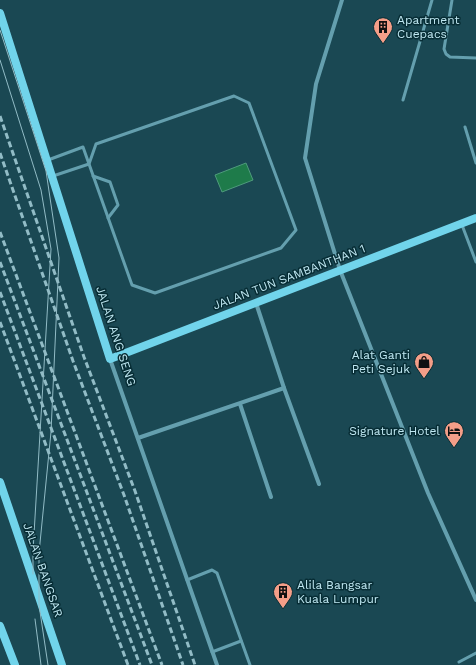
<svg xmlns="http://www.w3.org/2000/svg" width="476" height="665" font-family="'Work Sans',sans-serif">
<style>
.water{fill:#1e7b4a;stroke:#4e9b7c}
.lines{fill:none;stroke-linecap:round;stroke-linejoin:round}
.lane{stroke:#649fae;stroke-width:3}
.street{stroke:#649fae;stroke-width:4}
.secondary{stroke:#71d4eb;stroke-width:8}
.tram{stroke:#92bcc6;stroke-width:1}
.rail{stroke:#92bcc6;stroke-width:3;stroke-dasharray:6 3;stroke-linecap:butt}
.labels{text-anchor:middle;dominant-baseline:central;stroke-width:3;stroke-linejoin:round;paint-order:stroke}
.poi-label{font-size:12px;fill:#bfe7f1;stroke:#072d35;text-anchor:start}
.street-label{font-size:12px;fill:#bfe7f1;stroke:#072d35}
</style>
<rect width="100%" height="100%" fill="#1a4853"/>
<!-- water -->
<polygon class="water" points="246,163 253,180 222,192 215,175"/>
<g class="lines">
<!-- lane -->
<g class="lane">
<polyline points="452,0 444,49 446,54 450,57 476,58"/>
<polyline points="403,100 432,0"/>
<polyline points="465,127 476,163"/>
<polyline points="48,160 83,147 89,164 132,285 155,293 281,248 296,230 249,103 234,96 96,144 89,164"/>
<polyline points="53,176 89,164"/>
<polyline points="93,176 110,182 118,205 108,218"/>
<polyline points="462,225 476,262"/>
<polyline points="187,580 212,570 217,573 250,665"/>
<polyline points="212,652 241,641"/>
<polyline points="459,662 476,653"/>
</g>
<!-- street -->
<g class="street">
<polyline points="342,0 316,84 305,158 340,270 428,493 476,600"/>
<polyline points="256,303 284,388 319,484"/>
<polyline points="110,359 217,665"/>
<polyline points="240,404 271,497"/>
<polyline points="138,438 284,388"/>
</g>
<!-- secondary -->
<g class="secondary">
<polyline points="0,13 110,359 476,218"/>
<polyline points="0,482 62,665"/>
<polyline points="0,626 15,665"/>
</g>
<!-- tram -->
<g class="tram">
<polyline points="0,30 46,171 59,258 51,432 39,553 39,605 48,665"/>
<polyline points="0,60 41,190 51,249 33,551 33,574"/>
<polyline points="35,619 41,665"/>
</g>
<!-- rail -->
<g class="rail">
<polyline points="0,116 84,357 135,491 195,665"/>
<polyline points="0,153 73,361 124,495 183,665"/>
<polyline points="0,232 162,665"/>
<polyline points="0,262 152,665"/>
<polyline points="0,292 140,665"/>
<polyline points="0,322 128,665"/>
</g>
</g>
<!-- icons -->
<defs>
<symbol id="building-pin" viewBox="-11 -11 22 30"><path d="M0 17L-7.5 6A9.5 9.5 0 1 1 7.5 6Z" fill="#f49e88" stroke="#072d35"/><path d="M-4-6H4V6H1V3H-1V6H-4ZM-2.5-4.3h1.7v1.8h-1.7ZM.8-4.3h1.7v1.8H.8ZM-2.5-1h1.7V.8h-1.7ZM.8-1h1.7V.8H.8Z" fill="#111"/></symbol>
<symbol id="shop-pin" viewBox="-11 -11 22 30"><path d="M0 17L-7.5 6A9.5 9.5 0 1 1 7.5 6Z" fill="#f49e88" stroke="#072d35"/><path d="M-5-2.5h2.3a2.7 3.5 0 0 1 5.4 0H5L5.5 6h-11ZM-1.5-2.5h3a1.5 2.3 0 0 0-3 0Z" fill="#111"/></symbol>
<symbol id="hotel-pin" viewBox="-11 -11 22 30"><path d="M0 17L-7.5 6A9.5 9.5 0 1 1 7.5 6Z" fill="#f49e88" stroke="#072d35"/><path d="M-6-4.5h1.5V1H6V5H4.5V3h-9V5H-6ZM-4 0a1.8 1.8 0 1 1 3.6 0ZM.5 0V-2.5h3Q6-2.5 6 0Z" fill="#111"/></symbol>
</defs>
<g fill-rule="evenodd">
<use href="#building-pin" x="372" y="16" width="22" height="30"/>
<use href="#shop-pin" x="413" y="351" width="22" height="30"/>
<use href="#hotel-pin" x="443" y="420" width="22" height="30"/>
<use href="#building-pin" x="272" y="581" width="22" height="30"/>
</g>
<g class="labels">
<!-- poi labels -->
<g class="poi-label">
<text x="397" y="20">Apartment<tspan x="397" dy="14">Cuepacs</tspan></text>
<text x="410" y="355" text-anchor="end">Alat Ganti<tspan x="410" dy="14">Peti Sejuk</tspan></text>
<text x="440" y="431" text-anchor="end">Signature Hotel</text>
<text x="297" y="585">Alila Bangsar<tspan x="297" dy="14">Kuala Lumpur</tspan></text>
</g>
<!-- street labels -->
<g class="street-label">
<text transform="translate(289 277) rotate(-21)">JALAN TUN SAMBANTHAN 1</text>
<text transform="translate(116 336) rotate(72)">JALAN ANG SENG</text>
<text transform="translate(43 570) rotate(71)">JALAN BANGSAR</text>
</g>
</g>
</svg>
